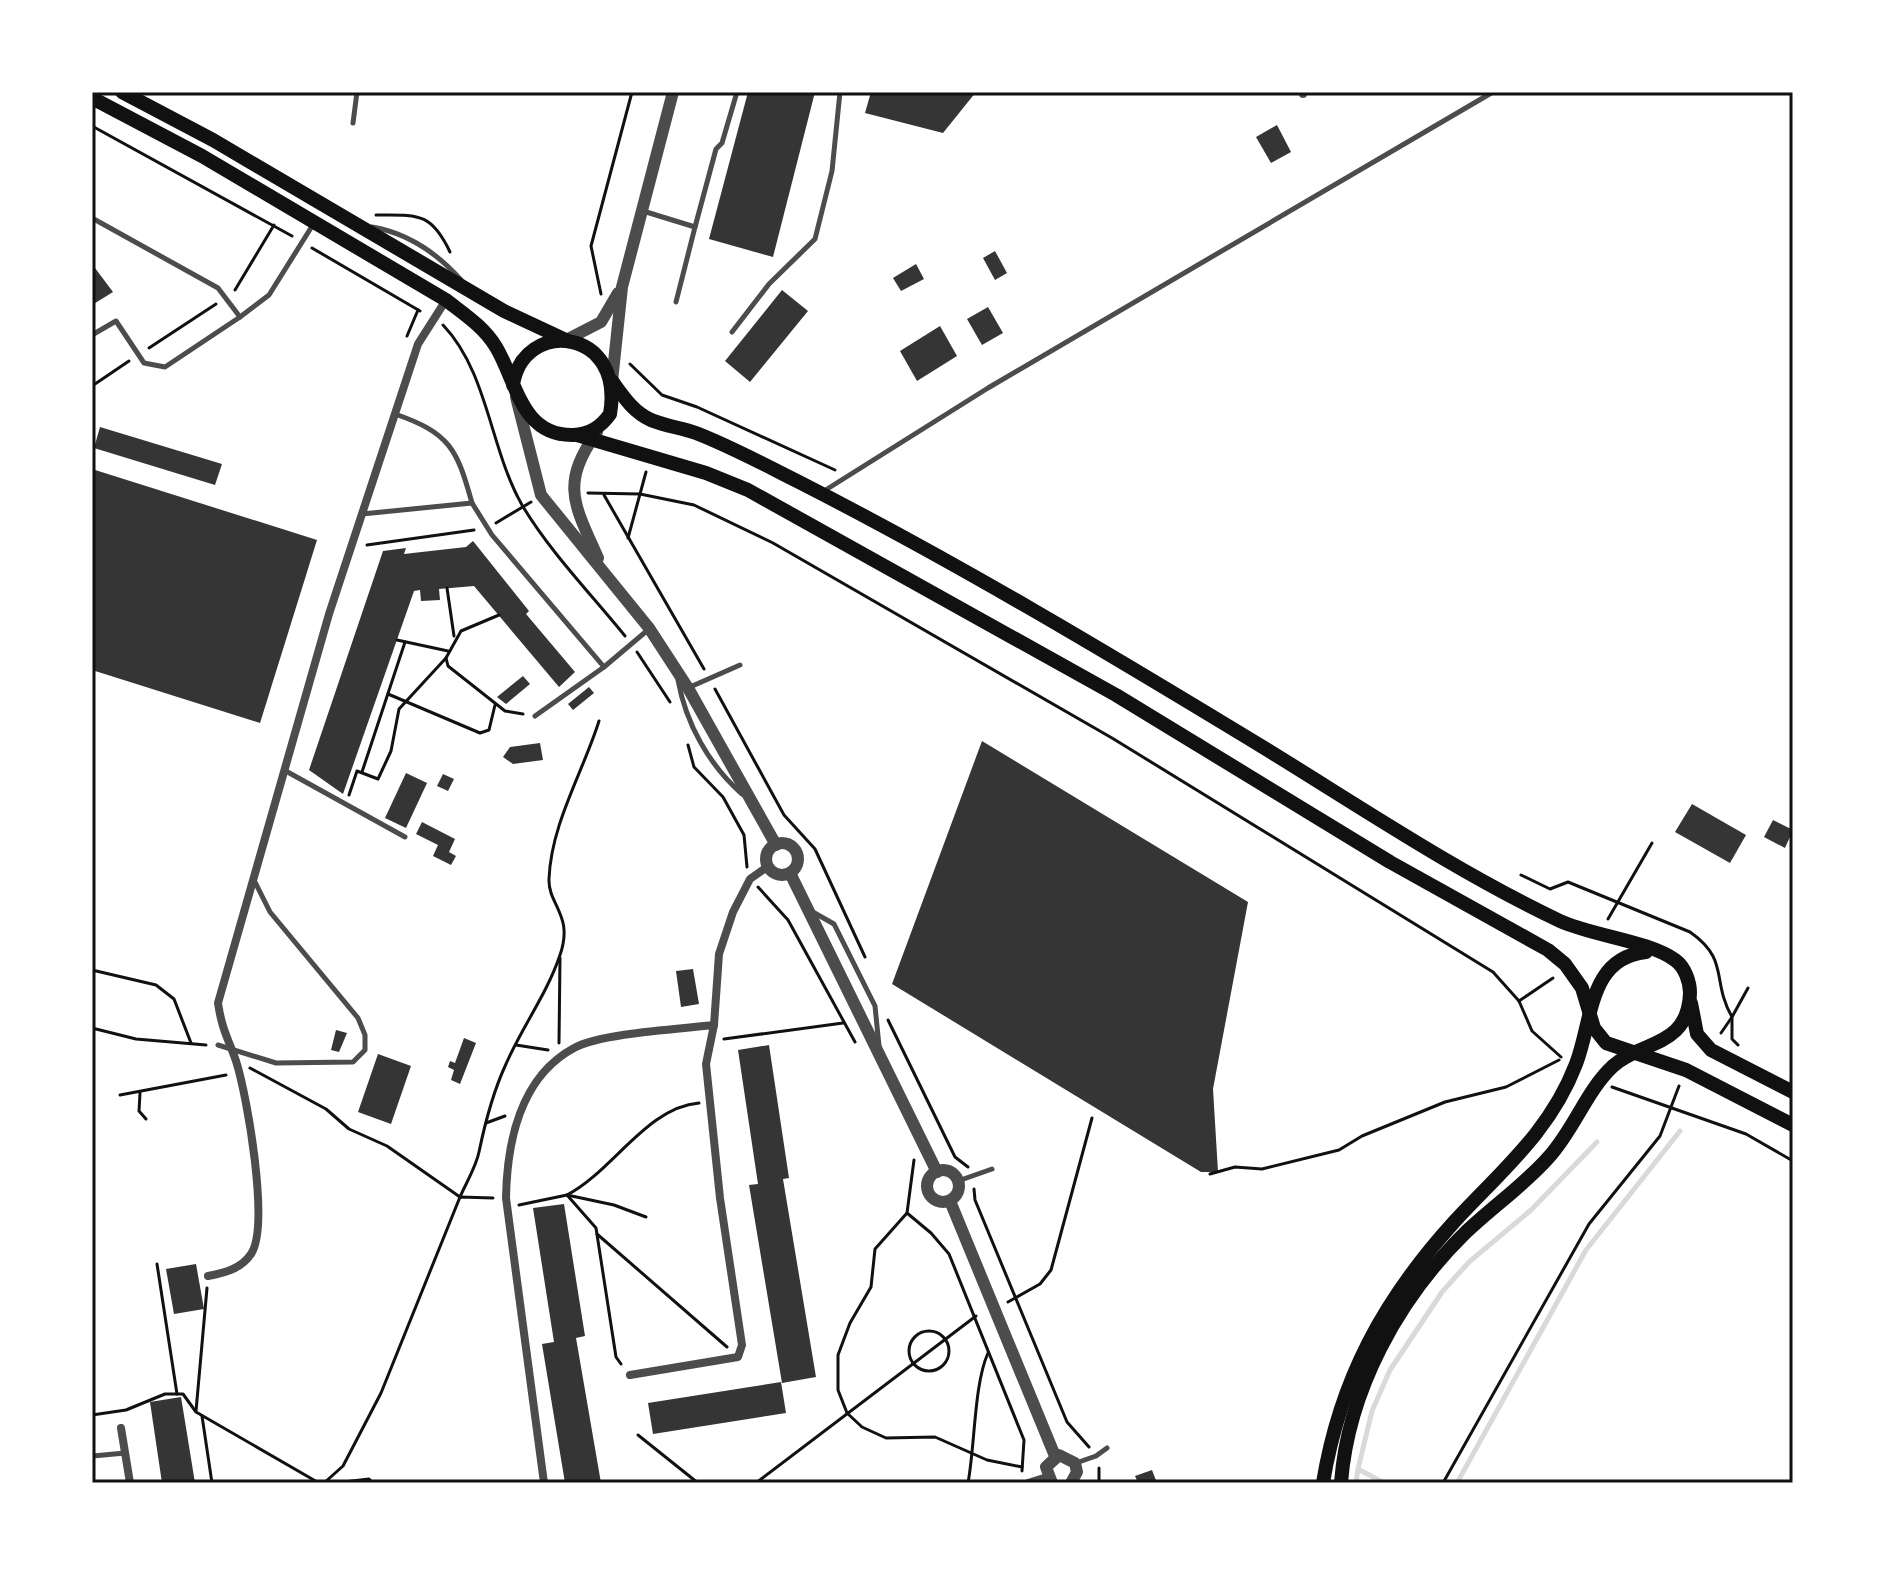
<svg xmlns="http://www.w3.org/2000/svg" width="1885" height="1575" font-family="'Sofia Sans Condensed',sans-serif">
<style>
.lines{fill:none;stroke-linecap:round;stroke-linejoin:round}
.stream{stroke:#d9d9d9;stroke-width:5}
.building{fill:#353535}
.path{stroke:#111;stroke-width:3}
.service{stroke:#4c4c4c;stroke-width:5}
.minor{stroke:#4c4c4c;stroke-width:8}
.tertiary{stroke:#4c4c4c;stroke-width:12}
.secondary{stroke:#111;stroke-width:14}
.neatline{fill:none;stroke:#111;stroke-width:3}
</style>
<rect width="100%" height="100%" fill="#fff"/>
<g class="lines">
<!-- stream -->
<g class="stream">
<polyline points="1356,1483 1358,1469"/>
<polyline points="1384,1483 1358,1469 1372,1411 1390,1370 1442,1292 1469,1262 1531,1210 1597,1142"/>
<polyline points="1457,1483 1586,1250 1680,1131"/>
</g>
</g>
<!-- building -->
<g class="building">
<polygon points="748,92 815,92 773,257 709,239"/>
<polygon points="871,92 976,92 943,133 865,113"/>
<polygon points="1277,125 1291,152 1271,163 1256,137"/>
<polygon points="995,251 1007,273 995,280 983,258"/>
<polygon points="92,264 113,292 92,305"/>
<polygon points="916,264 924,279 901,291 893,278"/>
<polygon points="782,290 808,311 750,382 725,361"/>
<polygon points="988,307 1003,333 982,345 967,319"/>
<polygon points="940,326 957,356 917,381 900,351"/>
<polygon points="100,427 222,464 215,485 94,448"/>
<polygon points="92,469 317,540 260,723 92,670"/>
<polygon points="473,541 529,611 526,614 575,672 559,687 474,586 439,589 440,600 421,601 420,590 414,591 343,794 309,770 383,551 406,548 404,554 466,547"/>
<polygon points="523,676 530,684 506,704 497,697"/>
<polygon points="589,687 594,693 573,710 568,704"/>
<polygon points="982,741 1248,902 1213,1089 1218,1172 1201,1172 892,984"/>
<polygon points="540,743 543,760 513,764 503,757 510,747"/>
<polygon points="406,773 427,783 406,828 385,818"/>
<polygon points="443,774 454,779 448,791 437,786"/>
<polygon points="1692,804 1746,835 1730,863 1675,832"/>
<polygon points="1773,820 1793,830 1785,848 1764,837"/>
<polygon points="422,822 455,839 449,852 456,856 451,865 433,856 438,845 416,834"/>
<polygon points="693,969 699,1004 681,1007 676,971"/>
<polygon points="336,1030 347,1033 339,1052 331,1050"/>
<polygon points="464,1038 476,1043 460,1084 451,1080 454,1070 448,1067 450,1061 455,1063"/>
<polygon points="769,1045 789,1178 783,1179 816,1377 782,1383 749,1185 758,1184 738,1050"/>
<polygon points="378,1054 411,1066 391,1124 358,1112"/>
<polygon points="564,1204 585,1336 576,1338 601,1483 565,1483 542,1344 554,1342 533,1208"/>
<polygon points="196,1264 204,1309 174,1314 166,1269"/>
<polygon points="781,1382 786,1413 653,1434 648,1403"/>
<polygon points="181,1397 195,1483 162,1483 150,1402"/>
<polygon points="1152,1470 1157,1483 1138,1483 1135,1476"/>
</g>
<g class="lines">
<!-- path -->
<g class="path">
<polyline points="92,126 292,236"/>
<path d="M376,215C418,215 431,212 450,252"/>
<polyline points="312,248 420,311"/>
<polyline points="235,290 274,225"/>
<polyline points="601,294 591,246 632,92"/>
<path d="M443,325C488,372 490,449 522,505C550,552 591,594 625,636"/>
<polyline points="407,336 418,310"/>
<polyline points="149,348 216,304"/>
<polyline points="630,364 662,395 697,407 835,470"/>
<polyline points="92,386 129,361"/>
<polyline points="588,493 640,494 694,505 773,543 1112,738 1493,972 1519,1001 1532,1031 1561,1057"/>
<polyline points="604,495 704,669"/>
<polyline points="496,523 531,502"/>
<polyline points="628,538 646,472"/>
<polyline points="367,545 474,530"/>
<polyline points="447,588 454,636"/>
<polyline points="499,615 461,631 446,658 448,666 505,711 523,714"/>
<polyline points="397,640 448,651"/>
<polyline points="637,652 670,702"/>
<polyline points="715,689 784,815 815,849 865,957"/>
<polyline points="388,694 480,733 489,730 495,705"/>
<polyline points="688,745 694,767 723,797 744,835 747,867"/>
<polyline points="362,772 405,642"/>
<polyline points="349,795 357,771 378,779 391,751 399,709 446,658"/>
<path d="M1521,875L1550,889L1568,882L1690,932C1730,960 1711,980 1732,1017L1721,1033"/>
<polyline points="758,887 788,920 855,1042"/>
<polyline points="1608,919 1652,843"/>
<polyline points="92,970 156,985 174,999 191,1043"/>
<polyline points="1519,1001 1553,978"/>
<polyline points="888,1020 955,1157 968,1167"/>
<polyline points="92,1028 136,1039 206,1045"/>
<polyline points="724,1039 843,1023"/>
<polyline points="559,1043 560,958"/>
<polyline points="516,1045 548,1050"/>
<polyline points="1738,1045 1732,1039 1732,1017 1748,988"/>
<path d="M250,1068L326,1109L349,1129L387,1146L460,1197C466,1183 476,1167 479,1152C485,1123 493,1092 506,1064C522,1027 547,994 560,955C574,915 548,905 549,879C551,824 583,772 599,721"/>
<polyline points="1612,1087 1746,1134 1793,1161"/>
<polyline points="140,1093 139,1111 146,1119"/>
<polyline points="120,1095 226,1075"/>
<polyline points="486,1123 505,1116"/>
<polyline points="914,1160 907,1213 931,1233 949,1254 1024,1440 1022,1471"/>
<polyline points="1210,1174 1235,1167 1262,1169 1339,1150 1362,1136 1445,1102 1506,1087 1559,1060"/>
<polyline points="974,1189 975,1200 1067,1422 1089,1447"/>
<path d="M567,1195C612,1172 647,1107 699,1103"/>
<polyline points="567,1195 614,1205 646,1217"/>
<polyline points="519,1205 567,1195 596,1228 616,1357 621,1364"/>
<polyline points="907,1213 875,1249 871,1287 850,1323 838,1355 838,1390 847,1413 862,1427 886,1438 935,1437 987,1460 1022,1467"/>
<polyline points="597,1234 727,1347"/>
<polyline points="157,1264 177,1394"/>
<polyline points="1008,1302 1040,1284 1051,1270 1092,1118"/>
<circle cx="929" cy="1351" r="20"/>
<polyline points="196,1411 207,1288"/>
<polyline points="92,1415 126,1410 165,1394 183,1394 196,1412 319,1483"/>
<polyline points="202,1416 212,1483"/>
<polyline points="638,1435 698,1483"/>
<polyline points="1099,1468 1099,1483"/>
<polyline points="324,1483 343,1466 381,1393 460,1197 493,1198"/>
<polyline points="335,1483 369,1479 373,1483"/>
<polyline points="756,1483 976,1316"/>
<path d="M968,1483C975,1446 974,1384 988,1353"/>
<polyline points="1443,1483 1589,1224 1660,1136 1679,1086"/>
</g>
<!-- service -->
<g class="service">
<polyline points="353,123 357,92"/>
<polyline points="643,211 695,227 716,149 722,143 737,92"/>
<polyline points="92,218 218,288 240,317 269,295 314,223"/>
<path d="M372,227C407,233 437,253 461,280"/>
<polyline points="676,302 695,227"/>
<polyline points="732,332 769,284 815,239 832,171 840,92"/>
<polyline points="92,335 116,321 144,363 165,367 240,317"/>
<path d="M395,414C450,433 457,449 472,503"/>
<polyline points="824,491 988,388 1493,92"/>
<polyline points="362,514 472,503 492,535 604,667 649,629"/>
<path d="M678,680C686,724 709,765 742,794"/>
<polyline points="690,687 740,665"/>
<polyline points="535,716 604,667"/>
<polyline points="284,770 405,837"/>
<polyline points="811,911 834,924 875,1006 879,1046"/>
<polyline points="218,1045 276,1063 353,1062 365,1050 365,1035 358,1018 270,912 254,880"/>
<polyline points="958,1181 992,1169"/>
<polyline points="93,1456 125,1453"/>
<polyline points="1076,1463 1096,1456 1107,1448"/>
</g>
<!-- minor -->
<g class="minor">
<polyline points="1303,92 1303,94"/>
<path d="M208,1276C224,1273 241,1269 251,1254C270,1226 247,1095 236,1061C228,1038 222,1030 218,1003L329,614L418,344L446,300"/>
<polyline points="630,1375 738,1357 742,1345 720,1198 706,1064 714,1025 719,954 733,912 750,879 767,867"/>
<polyline points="121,1428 130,1483"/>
<path d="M544,1483L506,1198C507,1143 520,1077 574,1048C601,1033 681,1029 714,1025"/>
<polyline points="1028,1483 1047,1477"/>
</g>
<!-- tertiary -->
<g class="tertiary">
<polyline points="566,340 601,322 618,293"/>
<polyline points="612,381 622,287 673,92"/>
<polyline points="516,397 541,495 649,628 688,688 776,845"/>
<path d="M597,432C560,484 574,504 598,558"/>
<circle cx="782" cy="859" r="16"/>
<polyline points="790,873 937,1172"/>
<circle cx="943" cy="1186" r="16"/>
<polyline points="950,1201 1055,1456"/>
<polyline points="1052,1483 1046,1467 1059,1455 1075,1463 1077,1472 1071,1483"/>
</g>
<!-- secondary -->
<g class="secondary">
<polyline points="122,92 213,140 504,311 566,340"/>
<path d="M92,98L202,156L446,300C464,314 484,327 496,347C517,382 521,436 573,435C590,434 601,427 610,414C625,327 523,318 513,385"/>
<path d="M612,381C623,396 633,412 651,420C665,426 682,428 696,433C732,447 765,465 799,482C958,563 1113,656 1266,749C1362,808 1457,872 1560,921C1593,936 1649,941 1675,960C1685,967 1690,982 1690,993C1688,1048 1642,1040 1613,1066C1586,1091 1574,1130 1548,1158C1523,1186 1491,1208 1464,1234C1398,1299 1348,1390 1341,1483"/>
<polyline points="577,435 706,473 748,490 1116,695 1390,862 1548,950 1565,964 1582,988 1594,1028 1606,1043 1686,1070 1793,1125"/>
<polyline points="1691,1003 1697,1034 1711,1050 1793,1092"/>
<path d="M1323,1483C1340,1379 1384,1299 1454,1222C1501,1171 1550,1132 1576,1064C1593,1020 1588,958 1646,952"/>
</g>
</g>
<!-- border -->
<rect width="1885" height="1575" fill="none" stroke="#ffffff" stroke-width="188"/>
<rect x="94" y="94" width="1697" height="1387" class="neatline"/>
</svg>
